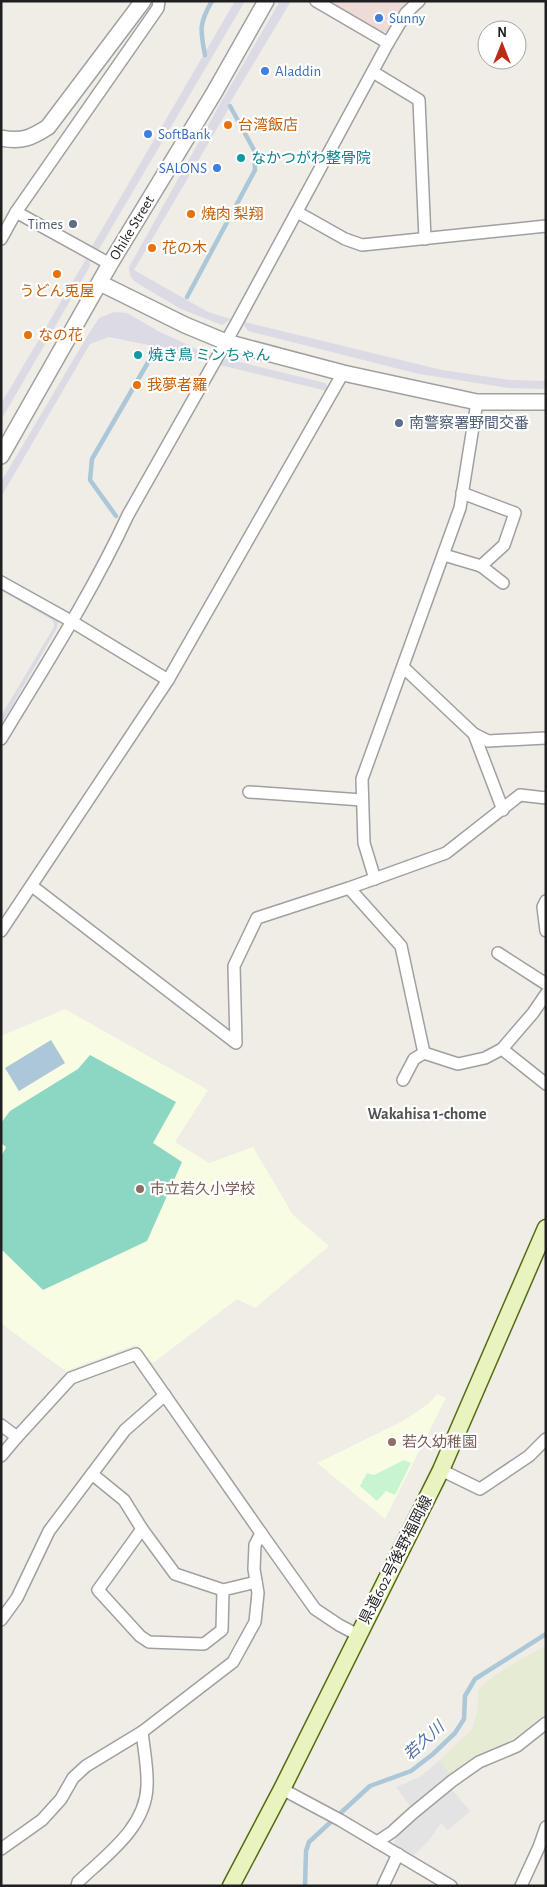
<svg xmlns="http://www.w3.org/2000/svg" width="547" height="1887" font-family="'Alegreya Sans','Noto Sans JP',sans-serif">
<style>
.commercial{fill:#eedbd7}
.education{fill:#f8fce2}
.farmland{fill:#e6ebd3}
.park{fill:#c8f4d2}
.pitch{fill:#8cd6c4}
.parking{fill:#e3e3e3}
.plaza{fill:#dcdae4}
.water{fill:#abc7d8}
.lines{fill:none;stroke-linecap:round;stroke-linejoin:round}
.stream{stroke:#abc7d8;stroke-width:4.5}
.minor-casing{stroke:#a0a0a0;stroke-width:14}
.tertiary-casing{stroke:#a0a0a0;stroke-width:18}
.secondary-casing{stroke:#546c10;stroke-width:19}
.minor{stroke:#fff;stroke-width:11}
.tertiary{stroke:#fff;stroke-width:15}
.secondary{stroke:#e9f3bf;stroke-width:16}
.shop-dot{fill:#3f7fe0;stroke:#fff;stroke-width:2}
.food-dot{fill:#e8710a;stroke:#fff;stroke-width:2}
.culture-dot{fill:#0f9aa8;stroke:#fff;stroke-width:2}
.service-dot{fill:#5c6f8a;stroke:#fff;stroke-width:2}
.education-dot{fill:#8d6e63;stroke:#fff;stroke-width:2}
.labels{text-anchor:middle;dominant-baseline:central;stroke-width:4.5;stroke-linejoin:round;paint-order:stroke}
.shop-label{font-size:15px;fill:#366cbe;stroke:#fff;text-anchor:start}
.food-label{font-size:15px;fill:#c56008;stroke:#fff;text-anchor:start}
.culture-label{font-size:15px;fill:#0d838f;stroke:#fff;text-anchor:start}
.service-label{font-size:15px;fill:#4e5e75;stroke:#fff;text-anchor:end}
.street-label{font-size:15px;fill:#1f1f1f;stroke:#fff}
.education-label{font-size:15px;fill:#785e54;stroke:#fff;text-anchor:start}
.neighbourhood-label{font-size:16px;font-weight:bold;fill:#525252;stroke:#fff}
.water-label{font-size:16px;font-style:italic;fill:#5471a5;stroke:#fff}
</style>
<rect width="100%" height="100%" fill="#efede6"/>
<!-- commercial -->
<polygon class="commercial" points="329,1 413,1 390,32 381,32"/>
<!-- education -->
<g class="education">
<polygon points="65,1009 208,1090 175,1142 209,1163 253,1147 293,1215 329,1246 255,1308 237,1299 153,1363 135,1345 66,1371 46,1357 1,1323 1,1036"/>
<polygon points="437,1394 446,1398 385,1519 317,1463 403,1421 428,1404"/>
</g>
<!-- farmland -->
<polygon class="farmland" points="546,1645 546,1714 513,1739 476,1755 450,1774 440,1760 473,1728 478,1708 478,1691 484,1684 495,1675"/>
<!-- park -->
<polygon class="park" points="404,1460 411,1463 395,1495 386,1491 377,1501 360,1486 367,1473 374,1475"/>
<!-- pitch -->
<polygon class="pitch" points="90,1055 176,1102 153,1143 182,1162 147,1241 43,1290 1,1249 1,1157 6,1147 1,1143 1,1123 10,1111 78,1069"/>
<!-- parking -->
<g class="parking">
<polygon points="440,1760 450,1774 411,1807 396,1787 420,1777"/>
<polygon points="452,1790 470,1811 448,1830 441,1823 430,1839 413,1856 394,1846 395,1839 421,1813 431,1808"/>
</g>
<!-- plaza -->
<g class="plaza">
<polygon points="235,1 245,1 99,249 94,250 91,248"/>
<polygon points="280,1 291,1 228,106 229,108 134,270 208,312 231,319 222,325 181,309 152,292 134,281 130,275 129,267 220,104"/>
<polygon points="86,259 90,262 90,266 1,420 1,404"/>
<polygon points="114,312 127,313 158,331 207,354 209,355 207,362 153,346 109,337 90,344 1,497 1,482 85,340 99,318"/>
<polygon points="245,322 442,370 510,380 546,381 546,389 509,388 419,374 248,331 244,326"/>
<polygon points="227,359 325,383 328,388 327,391 220,365 224,360"/>
<polygon points="1,586 56,617 58,622 57,628 1,725 1,716 54,627 54,623 52,620 1,590"/>
</g>
<!-- water -->
<polygon class="water" points="51,1040 65,1063 19,1091 5,1068"/>
<g class="lines">
<!-- stream -->
<g class="stream">
<path d="M205,55C200,30 199,23 212,1"/>
<polyline points="187,297 255,170 254,150 230,106"/>
<polyline points="116,516 90,480 92,459 154,352"/>
<polyline points="305,1886 306,1851 309,1842 370,1786 411,1771 433,1754 455,1733 464,1719 465,1696 475,1679 546,1634"/>
</g>
<defs>
<g id="minor">
<polyline points="316,1 388,43"/>
<polyline points="373,72 419,100 425,239"/>
<polyline points="16,212 158,8 159,1"/>
<polyline points="297,212 345,239 362,245 546,226"/>
<polyline points="1,239 16,212 110,264"/>
<polyline points="444,555 481,566 504,545 515,513 462,493"/>
<polyline points="481,566 503,583"/>
<polyline points="1,582 71,621 168,680"/>
<polyline points="403,667 474,734 503,810"/>
<polyline points="474,734 488,741 546,738"/>
<path d="M1,739C45,666 92,593 128,515L236,324L388,43L406,13L419,1"/>
<polyline points="249,792 362,800"/>
<polyline points="375,879 364,843 362,779 460,508 477,402"/>
<polyline points="32,886 236,1043 234,966 257,918 349,888 446,853 520,795 546,798"/>
<polyline points="349,888 401,946 424,1053 414,1059 403,1080"/>
<polyline points="546,901 543,907 546,931"/>
<polyline points="1,931 168,680 343,373"/>
<polyline points="498,953 546,984"/>
<polyline points="502,1049 533,1013 546,994"/>
<polyline points="424,1053 458,1064 485,1058 502,1049 546,1084"/>
<path d="M1,1425L17,1437L71,1378L136,1354L261,1533L255,1545L254,1569L258,1593L255,1622L233,1662L142,1732C144,1750 148,1769 147,1786C146,1828 105,1856 78,1882L77,1886"/>
<polyline points="1,1456 17,1437"/>
<polyline points="441,1470 480,1489 529,1456 546,1439"/>
<polyline points="92,1474 124,1500 142,1529"/>
<polyline points="261,1533 315,1609 339,1625 358,1635"/>
<polyline points="223,1590 175,1574 142,1529 98,1590 140,1636 149,1642 204,1644 222,1630 223,1590 256,1582"/>
<polyline points="1,1620 17,1598 49,1531 125,1430 165,1395"/>
<polyline points="282,1789 340,1820 451,1886"/>
<polyline points="377,1842 392,1832 413,1813 452,1781 479,1762 517,1746 546,1723"/>
<polyline points="1,1849 42,1820 61,1799 73,1778 86,1766 142,1732"/>
<polyline points="383,1886 398,1854"/>
<polyline points="521,1886 539,1847 546,1827"/>
</g>
<g id="tertiary">
<path d="M1,138C22,142 31,138 48,127L143,1"/>
<polyline points="100,283 185,325 226,342 343,373 477,402 546,402"/>
<polyline points="1,456 110,264 214,93 266,1"/>
</g>
<polyline id="secondary" points="231,1886 282,1789 441,1470 546,1228"/>
</defs>
<!-- minor casing -->
<use href="#minor" class="minor-casing"/>
<!-- tertiary casing -->
<use href="#tertiary" class="tertiary-casing"/>
<!-- secondary casing -->
<use href="#secondary" class="secondary-casing"/>
<!-- minor -->
<use href="#minor" class="minor"/>
<!-- tertiary -->
<use href="#tertiary" class="tertiary"/>
<!-- secondary -->
<use href="#secondary" class="secondary"/>
</g>
<!-- markers -->
<g class="shop-dot">
<circle cx="379" cy="18" r="5"/>
<circle cx="265" cy="71" r="5"/>
<circle cx="148" cy="134" r="5"/>
<circle cx="217" cy="168" r="5"/>
</g>
<g class="food-dot">
<circle cx="228" cy="125" r="5"/>
<circle cx="191" cy="214" r="5"/>
<circle cx="152" cy="248" r="5"/>
<circle cx="57" cy="274" r="5"/>
<circle cx="28" cy="335" r="5"/>
<circle cx="137" cy="385" r="5"/>
</g>
<g class="culture-dot">
<circle cx="241" cy="158" r="5"/>
<circle cx="138" cy="355" r="5"/>
</g>
<g class="service-dot">
<circle cx="73" cy="224" r="5"/>
<circle cx="399" cy="423" r="5"/>
</g>
<g class="education-dot">
<circle cx="140" cy="1189" r="5"/>
<circle cx="392" cy="1442" r="5"/>
</g>
<g class="labels">
<!-- shop labels -->
<g class="shop-label">
<text x="389" y="18">Sunny</text>
<text x="275" y="71">Aladdin</text>
<text x="158" y="134">SoftBank</text>
<text x="207" y="168" text-anchor="end">SALONS</text>
</g>
<!-- food labels -->
<g class="food-label">
<text x="238" y="125">台湾飯店</text>
<text x="201" y="214">焼肉 梨翔</text>
<text x="162" y="248">花の木</text>
<text x="57" y="291" text-anchor="middle">うどん兎屋</text>
<text x="38" y="335">なの花</text>
<text x="147" y="385">我夢者羅</text>
</g>
<!-- culture labels -->
<g class="culture-label">
<text x="251" y="158">なかつがわ整骨院</text>
<text x="148" y="355">焼き鳥 ミンちゃん</text>
</g>
<!-- service labels -->
<g class="service-label">
<text x="63" y="224">Times</text>
<text x="409" y="423" text-anchor="start">南警察署野間交番</text>
</g>
<!-- street labels -->
<g class="street-label">
<text transform="translate(132 228) rotate(-59)">Ohike Street</text>
<text transform="translate(396 1560) rotate(-63)">県道602号後野福岡線</text>
</g>
<!-- education labels -->
<g class="education-label">
<text x="150" y="1189">市立若久小学校</text>
<text x="402" y="1442">若久幼稚園</text>
</g>
<!-- neighbourhood labels -->
<g class="neighbourhood-label">
<text x="427" y="1114">Wakahisa 1-chome</text>
</g>
<!-- water labels -->
<g class="water-label">
<text transform="translate(424 1741) rotate(-43)">若久川</text>
</g>
</g>
<!-- border -->
<rect width="547" height="1887" fill="none" stroke="#1f1f1f" stroke-width="5"/>
<!-- north arrow -->
<g transform="translate(502 45)"><circle r="24" fill="#ffffff" stroke="#a5a5a5"/>
<path d="M0-4L9 19L0 12L-9 19Z" fill="#ba2d14"/>
<text y="-8" font-size="14" font-weight="bold" text-anchor="middle" fill="#1f1f1f">N</text>
</g>
</svg>
